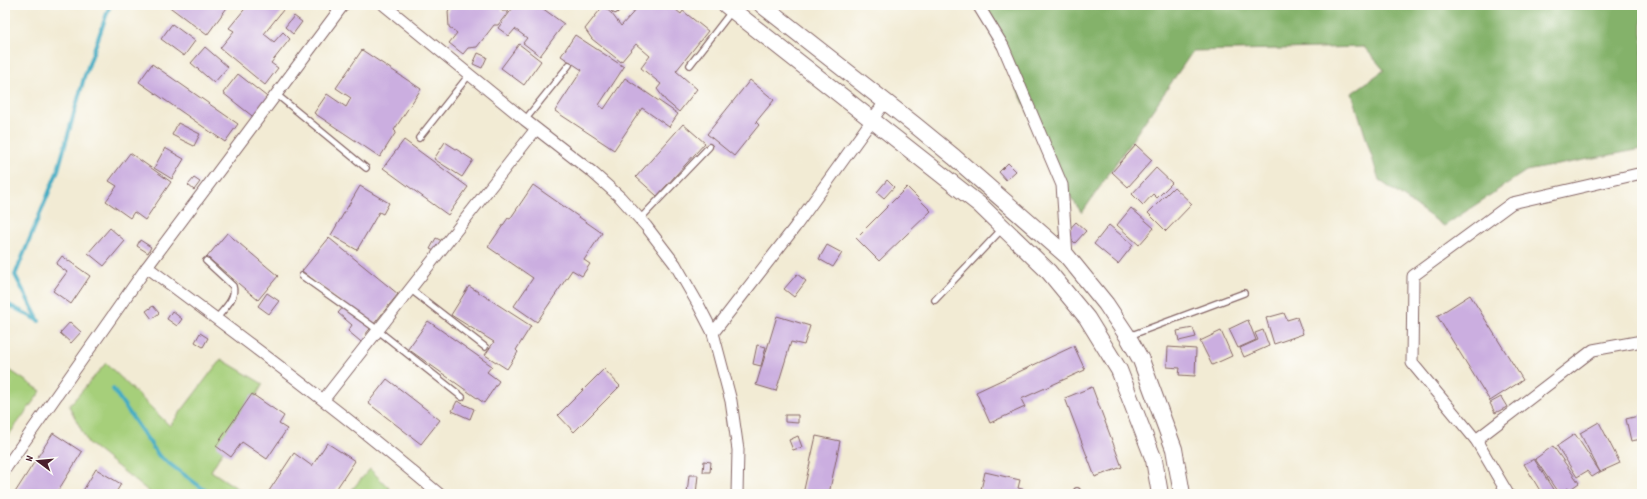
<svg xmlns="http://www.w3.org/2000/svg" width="1647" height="499" font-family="Dekko,sans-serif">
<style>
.green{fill:#a6cf7a;stroke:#787752}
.forest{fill:#84b26a;stroke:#67684a}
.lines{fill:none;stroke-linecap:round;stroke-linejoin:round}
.stream{stroke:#43acc3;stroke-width:4}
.building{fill:#cbaee0}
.lane-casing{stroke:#856666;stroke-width:8}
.street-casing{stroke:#856666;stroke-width:13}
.secondary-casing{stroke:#856666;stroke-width:18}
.lane{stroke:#fff;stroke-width:5.5}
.street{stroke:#fff;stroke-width:11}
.secondary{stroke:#fff;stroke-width:16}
</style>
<rect width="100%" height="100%" fill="#fdfcf7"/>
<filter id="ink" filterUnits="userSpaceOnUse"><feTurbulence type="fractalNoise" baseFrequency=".025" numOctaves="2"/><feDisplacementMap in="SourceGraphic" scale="8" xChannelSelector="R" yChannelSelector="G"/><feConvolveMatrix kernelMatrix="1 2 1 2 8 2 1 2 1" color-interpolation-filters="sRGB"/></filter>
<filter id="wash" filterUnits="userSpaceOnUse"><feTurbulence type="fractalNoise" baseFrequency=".012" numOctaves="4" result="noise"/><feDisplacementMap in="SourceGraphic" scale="16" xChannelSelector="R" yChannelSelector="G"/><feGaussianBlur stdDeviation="0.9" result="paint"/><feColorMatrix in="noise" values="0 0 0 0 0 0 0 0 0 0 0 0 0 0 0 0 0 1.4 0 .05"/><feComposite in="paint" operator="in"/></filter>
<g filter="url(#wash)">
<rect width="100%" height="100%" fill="#f2ebd4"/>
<!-- green -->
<g class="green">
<polygon points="221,359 263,384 211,471 246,494 152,494 88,443 69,406 106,363 170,426"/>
<polygon points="5,367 41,391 5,440"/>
<polygon points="370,469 395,494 348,494"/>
</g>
<!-- forest -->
<polygon class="forest" points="978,5 1642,5 1642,149 1526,171 1444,226 1379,180 1352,93 1384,70 1364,47 1193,51 1082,213 1062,185"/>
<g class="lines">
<!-- stream -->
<g class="stream">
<polyline points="5,303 38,320"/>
<polyline points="39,321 15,275 58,170 84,78 110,5"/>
<polyline points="113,389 159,456 210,494"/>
</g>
</g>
<g id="blocks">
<!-- building -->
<g class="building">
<polygon points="167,5 229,5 207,35"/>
<polygon points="248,5 287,5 264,34 274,42 283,32 290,39 271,63 278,68 265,85 220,48 234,31 229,28"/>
<polygon points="453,5 502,5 502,11 509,11 498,25 494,25 477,47 468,48 463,54 449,43 457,33 449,27 448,11"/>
<polygon points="515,5 538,5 564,24 540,56 523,43 527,38 515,29 509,36 498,28"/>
<polygon points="640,5 670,5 681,14 683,11 708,31 676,71 697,89 679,112 666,101 657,89 661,84 641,68 650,56 636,44 621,62 592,39 585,29 603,6 612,14 621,26"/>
<polygon points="294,16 302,22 293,34 285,27"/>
<polygon points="172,24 195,41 184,56 161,39"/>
<polygon points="575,35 624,67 599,105 604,109 625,78 678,114 669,127 642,108 614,150 555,111 582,70 561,56"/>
<polygon points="519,44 541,61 524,85 501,68"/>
<polygon points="205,47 228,67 214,83 191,63"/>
<polygon points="362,50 421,89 394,130 396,132 380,157 314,113 327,94 346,107 351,98 336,88"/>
<polygon points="478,53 487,57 482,68 473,64"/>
<polygon points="152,64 238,124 225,142 139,82"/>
<polygon points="238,74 271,100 256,119 223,93"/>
<polygon points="750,80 774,100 756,122 759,125 734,156 707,134"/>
<polygon points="178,123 200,134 194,146 172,135"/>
<polygon points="683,124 705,143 657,196 636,177"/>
<polygon points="404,140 468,187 448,215 383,168"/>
<polygon points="445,142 473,160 462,177 434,159"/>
<polygon points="1136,145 1152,160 1128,187 1112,172"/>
<polygon points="165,148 184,159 172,179 154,168"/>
<polygon points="130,153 171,182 145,220 134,212 130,218 106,201 117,186 109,181"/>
<polygon points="1008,163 1016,171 1006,180 999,172"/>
<polygon points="1156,168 1172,183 1157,198 1153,194 1143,205 1132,194"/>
<polygon points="194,178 200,182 194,190 188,185"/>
<polygon points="887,180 894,187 884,198 877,192"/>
<polygon points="533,185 602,233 584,260 590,264 582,276 572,270 537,322 514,306 533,278 488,247 508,218 510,219"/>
<polygon points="360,186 389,203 383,214 379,212 357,250 331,235"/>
<polygon points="907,187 931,211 879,261 856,238"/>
<polygon points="1174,187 1192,204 1166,231 1148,213"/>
<polygon points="1131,208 1154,228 1139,245 1117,225"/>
<polygon points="1076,222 1086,231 1075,243 1065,234"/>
<polygon points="1109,225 1133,245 1118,264 1094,244"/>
<polygon points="110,228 125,241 104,266 88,253"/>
<polygon points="227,233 278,276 258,300 207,257"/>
<polygon points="329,238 398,294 365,335 371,340 366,346 348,331 352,325 338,313 345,305 302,271"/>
<polygon points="436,238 446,243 441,254 430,249"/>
<polygon points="140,240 151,247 148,253 137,246"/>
<polygon points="827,245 842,253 833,267 819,259"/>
<polygon points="62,256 90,276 71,304 53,291 67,272 56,264"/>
<polygon points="797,274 806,281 794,297 784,289"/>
<polygon points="469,286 531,326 516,350 518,352 507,369 485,355 494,342 451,315"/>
<polygon points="267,293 279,301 269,314 258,306"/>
<polygon points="1470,295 1523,380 1490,401 1437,316"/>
<polygon points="153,306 159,313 152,319 146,311"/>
<polygon points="172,311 182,319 177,326 167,319"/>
<polygon points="1284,313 1287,320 1297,317 1303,334 1274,344 1266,318"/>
<polygon points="777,316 810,326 804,345 791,342 776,391 756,385"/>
<polygon points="1248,320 1256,340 1238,348 1229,329"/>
<polygon points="428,321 492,366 487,372 499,381 484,403 408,349"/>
<polygon points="70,322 81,332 71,343 60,333"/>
<polygon points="1193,328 1196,337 1179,341 1177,331"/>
<polygon points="1263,330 1269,346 1244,357 1240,348 1258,340 1255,333"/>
<polygon points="1221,331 1232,356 1212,365 1200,341"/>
<polygon points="200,333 208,338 203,347 195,342"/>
<polygon points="757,345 766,347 761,366 753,364"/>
<polygon points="1074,346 1085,370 1021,399 1025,407 990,423 976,392"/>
<polygon points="1168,347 1196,349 1195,376 1179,375 1180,368 1167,367"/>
<polygon points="604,369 620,386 574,432 558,415"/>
<polygon points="387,379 440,420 421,444 368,403"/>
<polygon points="1092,387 1122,467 1095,477 1065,398"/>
<polygon points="252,394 284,416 279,424 287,429 267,459 242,442 231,457 216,446"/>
<polygon points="1501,397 1507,407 1495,413 1490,403"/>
<polygon points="457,401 474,409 470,419 452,411"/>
<polygon points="785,415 798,415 798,423 785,422"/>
<polygon points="1642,415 1642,439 1631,441 1626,419"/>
<polygon points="1599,422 1620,463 1600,472 1580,433"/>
<polygon points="53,433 82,452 56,494 14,494"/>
<polygon points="1575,434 1600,472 1592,477 1587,471 1577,477 1557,446"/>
<polygon points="798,436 802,447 793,450 789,440"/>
<polygon points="816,436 840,441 829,494 803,494"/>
<polygon points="327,443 355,461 333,494 267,494 294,453 312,466"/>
<polygon points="1553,446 1579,483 1569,490 1568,488 1559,494 1535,459"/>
<polygon points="1534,459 1556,494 1542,494 1524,464"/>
<polygon points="704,461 711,462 710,472 703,472"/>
<polygon points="96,469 121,484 115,494 81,494"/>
<polygon points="985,472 1020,480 1018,488 1026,490 1026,494 980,494"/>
<polygon points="689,475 698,475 696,494 687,494"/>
</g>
</g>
</g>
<g filter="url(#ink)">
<use href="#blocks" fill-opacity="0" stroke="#856666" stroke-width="1"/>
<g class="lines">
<defs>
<g id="lane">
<polyline points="615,10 619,5"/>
<polyline points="690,65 731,12"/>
<polyline points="276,94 366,168"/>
<polyline points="525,120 569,65"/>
<polyline points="419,138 469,75"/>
<polyline points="640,219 709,147"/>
<path d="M206,261L233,286C237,298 223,310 216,319"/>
<polyline points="302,276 371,325 462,397"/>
<polyline points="410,289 485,347"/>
<polyline points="935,300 1002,229"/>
<polyline points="1129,336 1244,293"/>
<polyline points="1077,494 1077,491"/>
</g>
<g id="street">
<polyline points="384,5 525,120 592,172 620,197 646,226 675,264 698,304 713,333 731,401 738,450 737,494"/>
<polyline points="978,5 1003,46 1062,185 1067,256"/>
<path d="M147,267C246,341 345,414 439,494"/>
<polyline points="713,333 795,227 885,102"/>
<polyline points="324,399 536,129"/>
<polyline points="1476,440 1593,350 1642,341"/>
<polyline points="5,469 147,267 343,5"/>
<polyline points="1508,494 1476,440 1412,363 1413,276 1512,203 1642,173"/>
</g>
<g id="secondary">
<polyline points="726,5 980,205 1049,272 1087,318 1119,370 1154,460 1160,494"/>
<polyline points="762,5 915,125 954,157 1067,256 1106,304 1128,337 1141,360 1174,449 1182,494"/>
</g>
</defs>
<!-- lane casing -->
<use href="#lane" class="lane-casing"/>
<!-- street casing -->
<use href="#street" class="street-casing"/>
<!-- secondary casing -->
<use href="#secondary" class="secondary-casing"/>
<!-- lane -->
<use href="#lane" class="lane"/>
<!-- street -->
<use href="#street" class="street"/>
<!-- secondary -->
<use href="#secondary" class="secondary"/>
</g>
</g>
<!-- margin -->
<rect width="1647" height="499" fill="none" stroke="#fdfcf7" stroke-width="20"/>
<!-- north arrow -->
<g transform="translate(38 461) rotate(286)" stroke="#fdfcf7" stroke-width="3" paint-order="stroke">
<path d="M0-3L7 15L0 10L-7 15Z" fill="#4a1f2b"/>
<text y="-6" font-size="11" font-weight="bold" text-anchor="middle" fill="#4a1f2b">N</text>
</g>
</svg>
